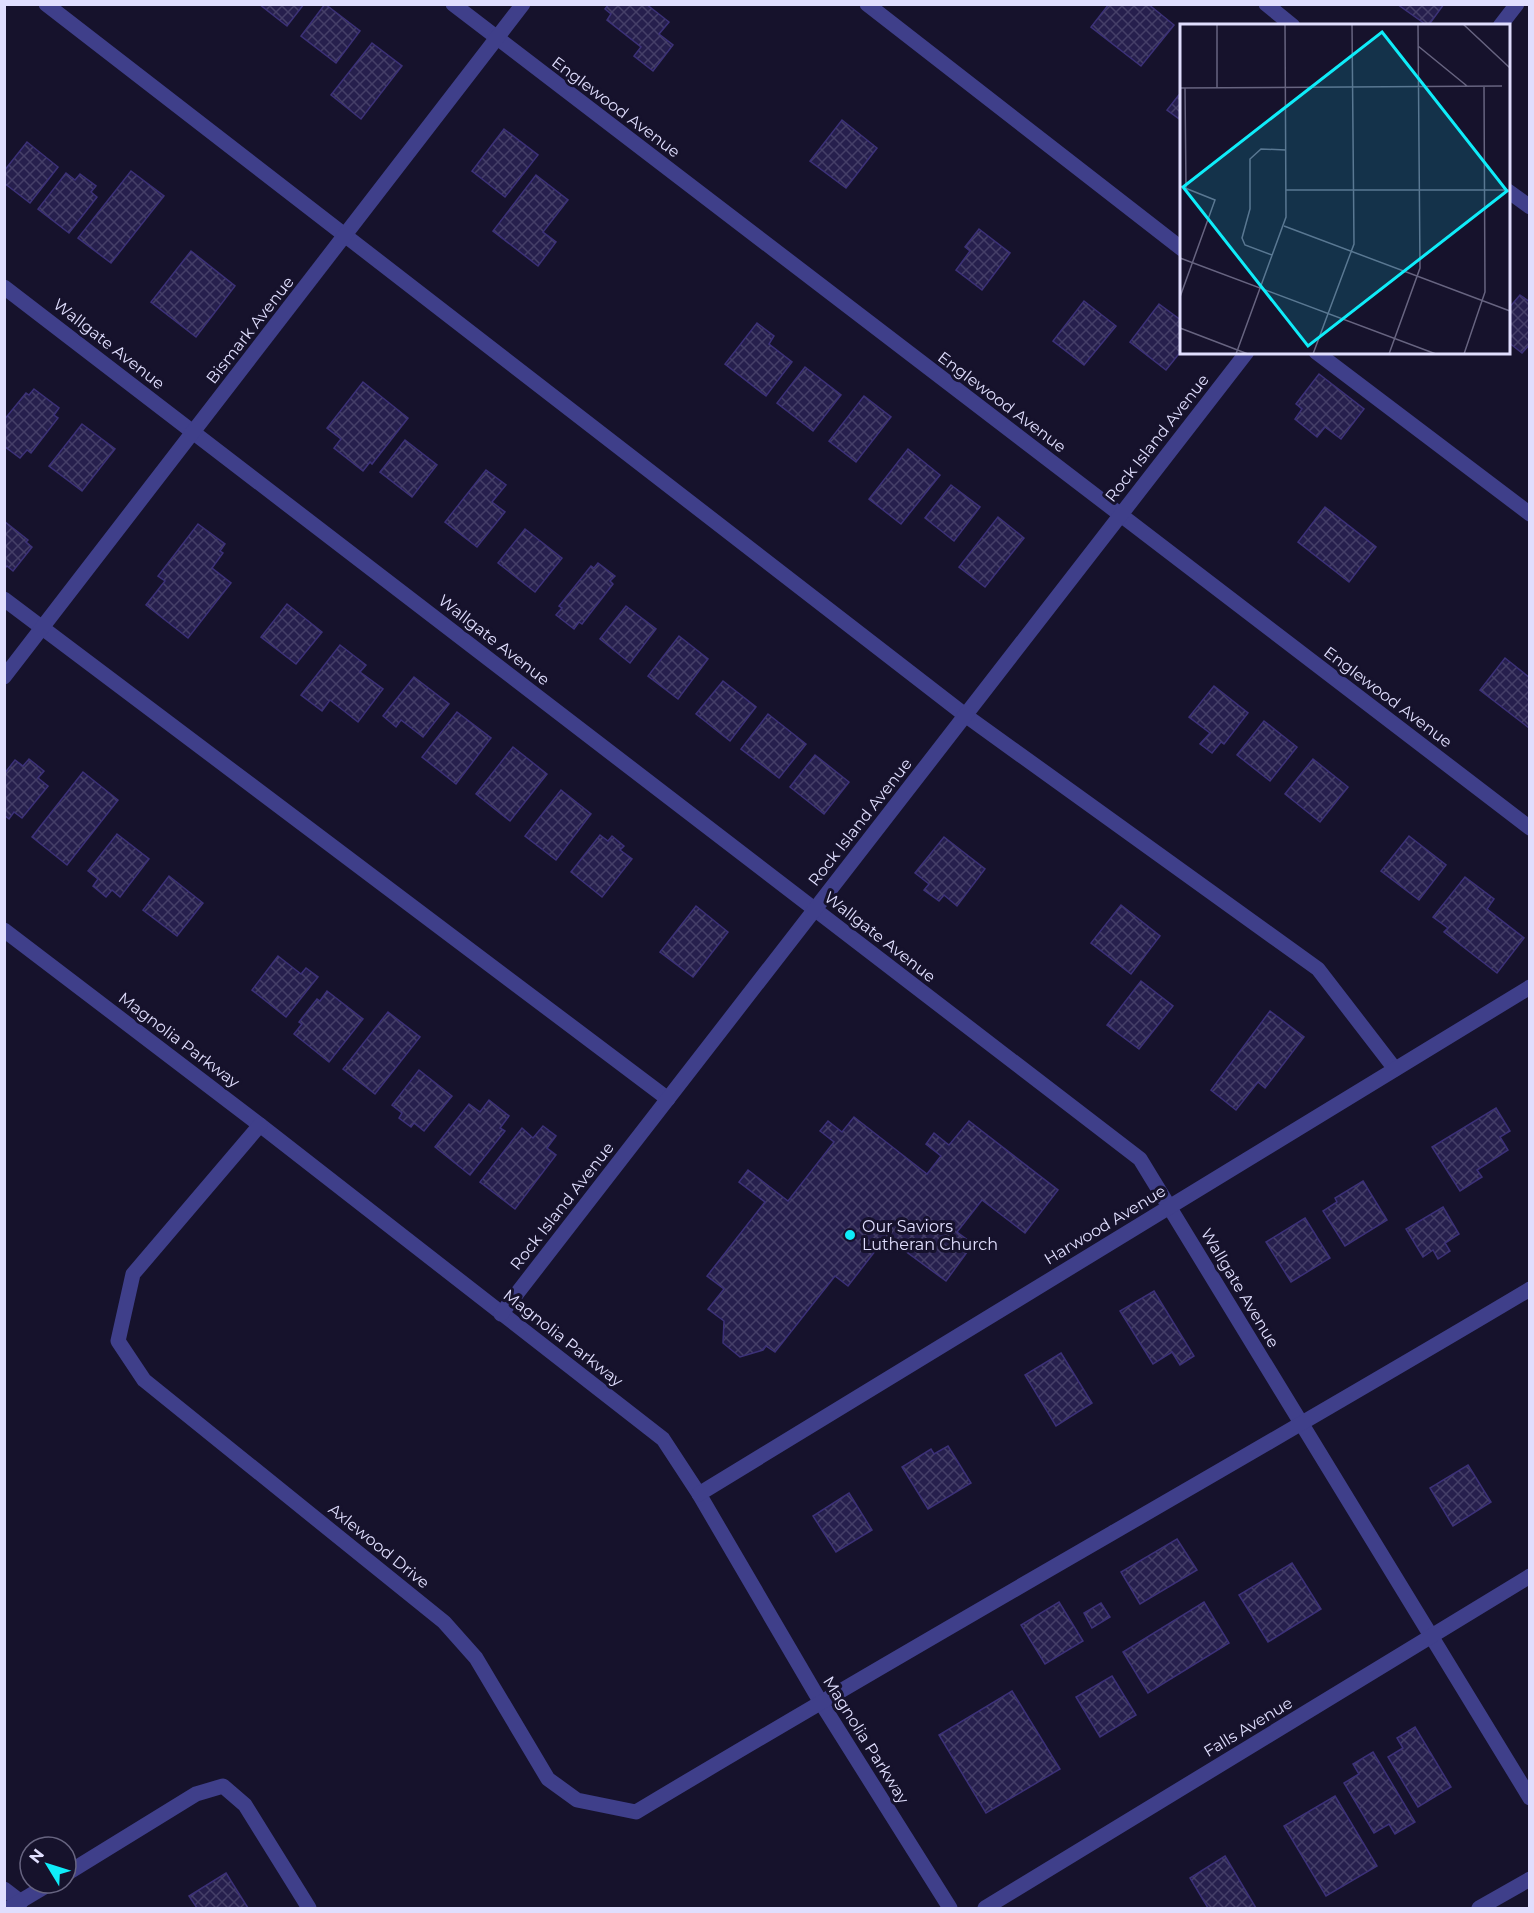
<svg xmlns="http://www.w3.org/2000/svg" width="1534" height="1913" font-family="Montserrat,sans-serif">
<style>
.building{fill:url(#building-cross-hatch);stroke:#3c3178;stroke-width:1.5}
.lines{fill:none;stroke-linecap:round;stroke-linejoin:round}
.minor{stroke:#3f3f8a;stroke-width:15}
.poi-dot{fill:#0fecf9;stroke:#16122c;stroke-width:2}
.labels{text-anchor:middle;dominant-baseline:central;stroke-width:6;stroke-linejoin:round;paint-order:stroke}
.street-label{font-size:16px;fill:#e0defe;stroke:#16122c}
.poi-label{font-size:16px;fill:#e0defe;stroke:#16122c;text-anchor:start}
.inset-road{fill:none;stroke:#676480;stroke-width:1.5}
.view{fill:#0fecf9;fill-opacity:0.15;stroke:#0fecf9;stroke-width:3}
.inset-edge{fill:none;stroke:#e0defe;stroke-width:3}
</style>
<defs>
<pattern id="building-cross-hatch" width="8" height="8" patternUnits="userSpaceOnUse" patternTransform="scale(1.5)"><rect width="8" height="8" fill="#261f4d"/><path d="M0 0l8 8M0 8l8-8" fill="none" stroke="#453f68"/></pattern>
</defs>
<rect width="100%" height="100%" fill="#16122c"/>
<!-- building -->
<g class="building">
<polygon points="259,4 304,4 287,26"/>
<polygon points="325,4 360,31 336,63 301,36"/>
<polygon points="609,4 646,4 669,22 659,34 673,45 653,71 634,56 641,47 607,20 611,14 605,9"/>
<polygon points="1109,4 1148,4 1174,25 1141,66 1091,27"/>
<polygon points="1397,4 1444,4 1428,26"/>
<polygon points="372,43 402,66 361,119 331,95"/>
<polygon points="1182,91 1182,121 1167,110"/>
<polygon points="842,120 877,148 846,188 810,161"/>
<polygon points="504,129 538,155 505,197 472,171"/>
<polygon points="27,142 58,167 30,203 4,183 4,171"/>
<polygon points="131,171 164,196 111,263 78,238"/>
<polygon points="66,173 75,180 80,174 96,186 91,192 97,197 69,233 38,209"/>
<polygon points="536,175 568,200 543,232 556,242 538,266 493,231"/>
<polygon points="979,229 1010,253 982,290 956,270 970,251 965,247"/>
<polygon points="191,251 235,286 196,337 151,302"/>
<polygon points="1520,295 1530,302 1530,344 1522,353 1508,342 1508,309"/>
<polygon points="1084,301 1116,326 1084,365 1053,341"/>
<polygon points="1159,304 1182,321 1182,350 1166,370 1130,342"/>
<polygon points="757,323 774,336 769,344 792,362 766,396 725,364"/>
<polygon points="805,367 841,395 813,431 777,403"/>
<polygon points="1319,374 1364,409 1341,439 1325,427 1317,437 1295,419 1302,409 1296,404"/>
<polygon points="363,382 408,418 372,464 370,462 363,471 334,448 341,439 327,428"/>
<polygon points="34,389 59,408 54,415 58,418 31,453 27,450 20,458 4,446 4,420 26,393 29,395"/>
<polygon points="864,396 891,417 856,462 829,441"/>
<polygon points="82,424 115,449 82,491 49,466"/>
<polygon points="405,440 437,465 412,497 380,472"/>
<polygon points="908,449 940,475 901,524 869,499"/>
<polygon points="486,470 506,485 492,502 505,512 477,547 445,522"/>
<polygon points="951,485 980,507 954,541 925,518"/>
<polygon points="1325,507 1376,547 1349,582 1298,542"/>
<polygon points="998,517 1024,538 985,587 959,567"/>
<polygon points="4,521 28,540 26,542 32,547 13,571 7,566 4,569"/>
<polygon points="198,524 225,544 220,551 223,553 212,568 231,583 188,638 146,605 165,581 158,576"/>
<polygon points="525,529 562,558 535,592 498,563"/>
<polygon points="598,563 615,576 610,581 613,584 582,624 579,622 574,629 556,615 562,608 559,606 591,566 594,568"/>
<polygon points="287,604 322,632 296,664 261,637"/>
<polygon points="626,606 656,629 630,663 600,639"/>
<polygon points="679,636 708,659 678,699 648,676"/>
<polygon points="340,645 366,665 360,672 383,689 358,722 330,700 322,711 301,695"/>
<polygon points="1505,658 1530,678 1529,728 1480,690"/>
<polygon points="414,677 449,704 423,737 401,720 396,727 383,716"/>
<polygon points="723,681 756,707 730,741 696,714"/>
<polygon points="1214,686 1248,713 1224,744 1221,742 1212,753 1200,744 1210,733 1189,717"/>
<polygon points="457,712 491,738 456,784 422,757"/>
<polygon points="768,714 806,744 779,778 741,749"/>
<polygon points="1264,721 1297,747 1270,781 1237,755"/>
<polygon points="513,747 547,774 510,821 476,794"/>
<polygon points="815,755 849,782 824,814 790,787"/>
<polygon points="29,759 44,771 38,778 48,786 22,818 14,812 9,819 4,815 4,774 15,760 23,766"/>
<polygon points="1313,759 1348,787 1320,822 1285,794"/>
<polygon points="83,772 118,800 67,865 32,837"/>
<polygon points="561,790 591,814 556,860 525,836"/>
<polygon points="117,834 149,859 120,897 112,890 106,897 93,886 98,879 88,871"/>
<polygon points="600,835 608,841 612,836 624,846 620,850 632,859 602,897 571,872"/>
<polygon points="1409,836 1446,865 1419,900 1381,871"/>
<polygon points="944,837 985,869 957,906 944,895 939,901 924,890 929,884 915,873"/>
<polygon points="169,876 203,903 177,936 143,910"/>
<polygon points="1465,877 1494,899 1487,909 1524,938 1497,973 1444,932 1448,928 1433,917"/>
<polygon points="1121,905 1160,936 1131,974 1091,943"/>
<polygon points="696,906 728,932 693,977 660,952"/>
<polygon points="278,956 301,974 306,968 318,977 286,1017 252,990"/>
<polygon points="1141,981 1173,1006 1139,1049 1107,1025"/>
<polygon points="327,991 363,1019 329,1062 294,1034 302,1024 299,1022 317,999 320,1001"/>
<polygon points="1270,1011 1304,1037 1265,1088 1258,1082 1236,1110 1211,1090"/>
<polygon points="388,1012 420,1037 375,1094 343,1069"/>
<polygon points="419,1070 452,1096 424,1131 414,1123 411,1127 399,1118 402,1113 392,1105"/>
<polygon points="489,1100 509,1116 500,1128 505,1131 470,1175 435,1147 469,1104 480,1112"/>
<polygon points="1496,1108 1510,1131 1500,1137 1508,1150 1477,1170 1482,1177 1460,1191 1432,1147"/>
<polygon points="854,1117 927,1174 941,1156 926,1144 934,1133 949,1145 969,1121 1058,1190 1025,1233 982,1200 957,1232 973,1244 946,1281 886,1237 848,1286 835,1276 775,1352 766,1346 763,1350 740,1357 723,1343 724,1321 708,1309 724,1289 707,1276 765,1202 739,1182 748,1170 788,1201 834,1142 820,1131 828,1121 842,1132"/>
<polygon points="543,1126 556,1136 547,1148 556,1155 515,1209 480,1182 522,1128 533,1138"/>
<polygon points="1363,1181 1387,1220 1345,1246 1323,1211 1337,1202 1335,1198"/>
<polygon points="1443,1207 1459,1234 1445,1243 1450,1251 1438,1259 1433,1250 1423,1257 1406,1229"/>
<polygon points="1305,1218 1330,1258 1291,1282 1266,1242"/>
<polygon points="1154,1291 1194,1356 1180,1365 1172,1352 1153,1364 1120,1311"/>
<polygon points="1061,1353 1092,1403 1056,1426 1025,1375"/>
<polygon points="948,1446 971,1483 928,1509 902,1467 931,1449 934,1454"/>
<polygon points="1468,1465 1491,1502 1453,1526 1430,1488"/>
<polygon points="849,1493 872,1530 836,1552 813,1516"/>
<polygon points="1177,1539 1197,1570 1140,1604 1121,1572"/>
<polygon points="1292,1563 1321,1609 1268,1642 1239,1595"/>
<polygon points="1059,1602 1083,1641 1045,1664 1021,1625"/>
<polygon points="1204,1602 1229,1643 1148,1693 1123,1652"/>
<polygon points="1101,1603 1110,1617 1092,1628 1084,1613"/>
<polygon points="1112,1676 1136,1715 1100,1737 1076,1697"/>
<polygon points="1012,1691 1060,1769 986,1813 939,1735"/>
<polygon points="1415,1727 1451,1787 1418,1807 1388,1757 1403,1748 1397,1738"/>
<polygon points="1373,1752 1415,1822 1395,1834 1389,1824 1374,1833 1344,1783 1359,1774 1353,1764"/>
<polygon points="1335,1796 1377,1866 1326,1896 1284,1826"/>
<polygon points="1225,1856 1256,1908 1208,1908 1190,1878"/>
<polygon points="226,1873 248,1908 197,1908 189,1896"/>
</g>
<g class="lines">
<!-- minor -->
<g class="minor">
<polyline points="46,4 965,715 1318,969 1395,1069"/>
<polyline points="453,4 1530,828"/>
<polyline points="867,4 1182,249"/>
<polyline points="1266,4 1293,26"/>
<polyline points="1500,26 1517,4"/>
<polyline points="1508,191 1530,207"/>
<polyline points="4,287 1140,1159 1530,1798"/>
<polyline points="1316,352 1530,514"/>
<polyline points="4,599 668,1099"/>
<polyline points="4,677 523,4"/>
<polyline points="4,930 260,1125 663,1439 699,1494 820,1701 950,1908"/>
<path d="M260,1125L133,1274L118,1341L144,1380L444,1622L476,1658L548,1779L577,1800L636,1812C932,1634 1233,1466 1530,1289"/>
<polyline points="501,1314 1247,352"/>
<polyline points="699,1494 1530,987"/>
<polyline points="66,1874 196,1794 223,1786 245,1805 309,1908"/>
<polyline points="4,1889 21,1902"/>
<polyline points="9,1908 51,1883"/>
<polyline points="985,1908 1530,1576"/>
<polyline points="1479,1908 1530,1879"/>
</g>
</g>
<!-- markers -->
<circle class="poi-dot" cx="850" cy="1235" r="6"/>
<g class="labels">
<!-- street labels -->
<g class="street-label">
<text transform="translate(616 107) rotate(37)">Englewood Avenue</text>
<text transform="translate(250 330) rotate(-52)">Bismark Avenue</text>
<text transform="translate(109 344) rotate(38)">Wallgate Avenue</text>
<text transform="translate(1002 402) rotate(37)">Englewood Avenue</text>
<text transform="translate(1157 438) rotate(-52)">Rock Island Avenue</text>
<text transform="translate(494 640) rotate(38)">Wallgate Avenue</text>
<text transform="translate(1388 697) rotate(37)">Englewood Avenue</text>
<text transform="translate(860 822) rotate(-52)">Rock Island Avenue</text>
<text transform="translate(880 937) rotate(38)">Wallgate Avenue</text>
<text transform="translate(179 1040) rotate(37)">Magnolia Parkway</text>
<text transform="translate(562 1206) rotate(-52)">Rock Island Avenue</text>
<text transform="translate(1105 1225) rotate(-31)">Harwood Avenue</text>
<text transform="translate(1240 1288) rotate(59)">Wallgate Avenue</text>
<text transform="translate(563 1338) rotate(38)">Magnolia Parkway</text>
<text transform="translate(379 1546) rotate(39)">Axlewood Drive</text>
<text transform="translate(1248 1727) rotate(-31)">Falls Avenue</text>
<text transform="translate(866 1740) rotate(58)">Magnolia Parkway</text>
</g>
<!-- poi labels -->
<g class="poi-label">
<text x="862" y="1226">Our Saviors<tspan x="862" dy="18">Lutheran Church</tspan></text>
</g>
</g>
<!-- overview -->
<g transform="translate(1180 24)">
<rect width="330" height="330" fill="#16122c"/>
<path class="inset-road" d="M37,0V64M283,0L330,44M238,22L287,62M0,64L322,62M5,64L6,164M0,162L35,176L0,273M106,166H330M104,202L330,287M92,231L65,221L62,214L70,185V135L81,125L106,126M0,234L256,330M0,304L68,330M56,330L106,193L105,0M133,330L174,220L172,0M209,330L240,244L238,0M284,330L305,268L304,62"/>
<path class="view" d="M202,8L327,167L128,322L3,163Z"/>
<rect width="330" height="330" class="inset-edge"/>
</g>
<!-- border -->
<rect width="1534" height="1913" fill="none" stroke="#e0defe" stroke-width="12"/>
<!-- north arrow -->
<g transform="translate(48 1865) rotate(308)"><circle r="28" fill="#16122c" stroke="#676480" stroke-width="1.5"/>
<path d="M0-4.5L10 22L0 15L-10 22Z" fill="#0fecf9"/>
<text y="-9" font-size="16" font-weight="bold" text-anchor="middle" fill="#e0defe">N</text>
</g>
</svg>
